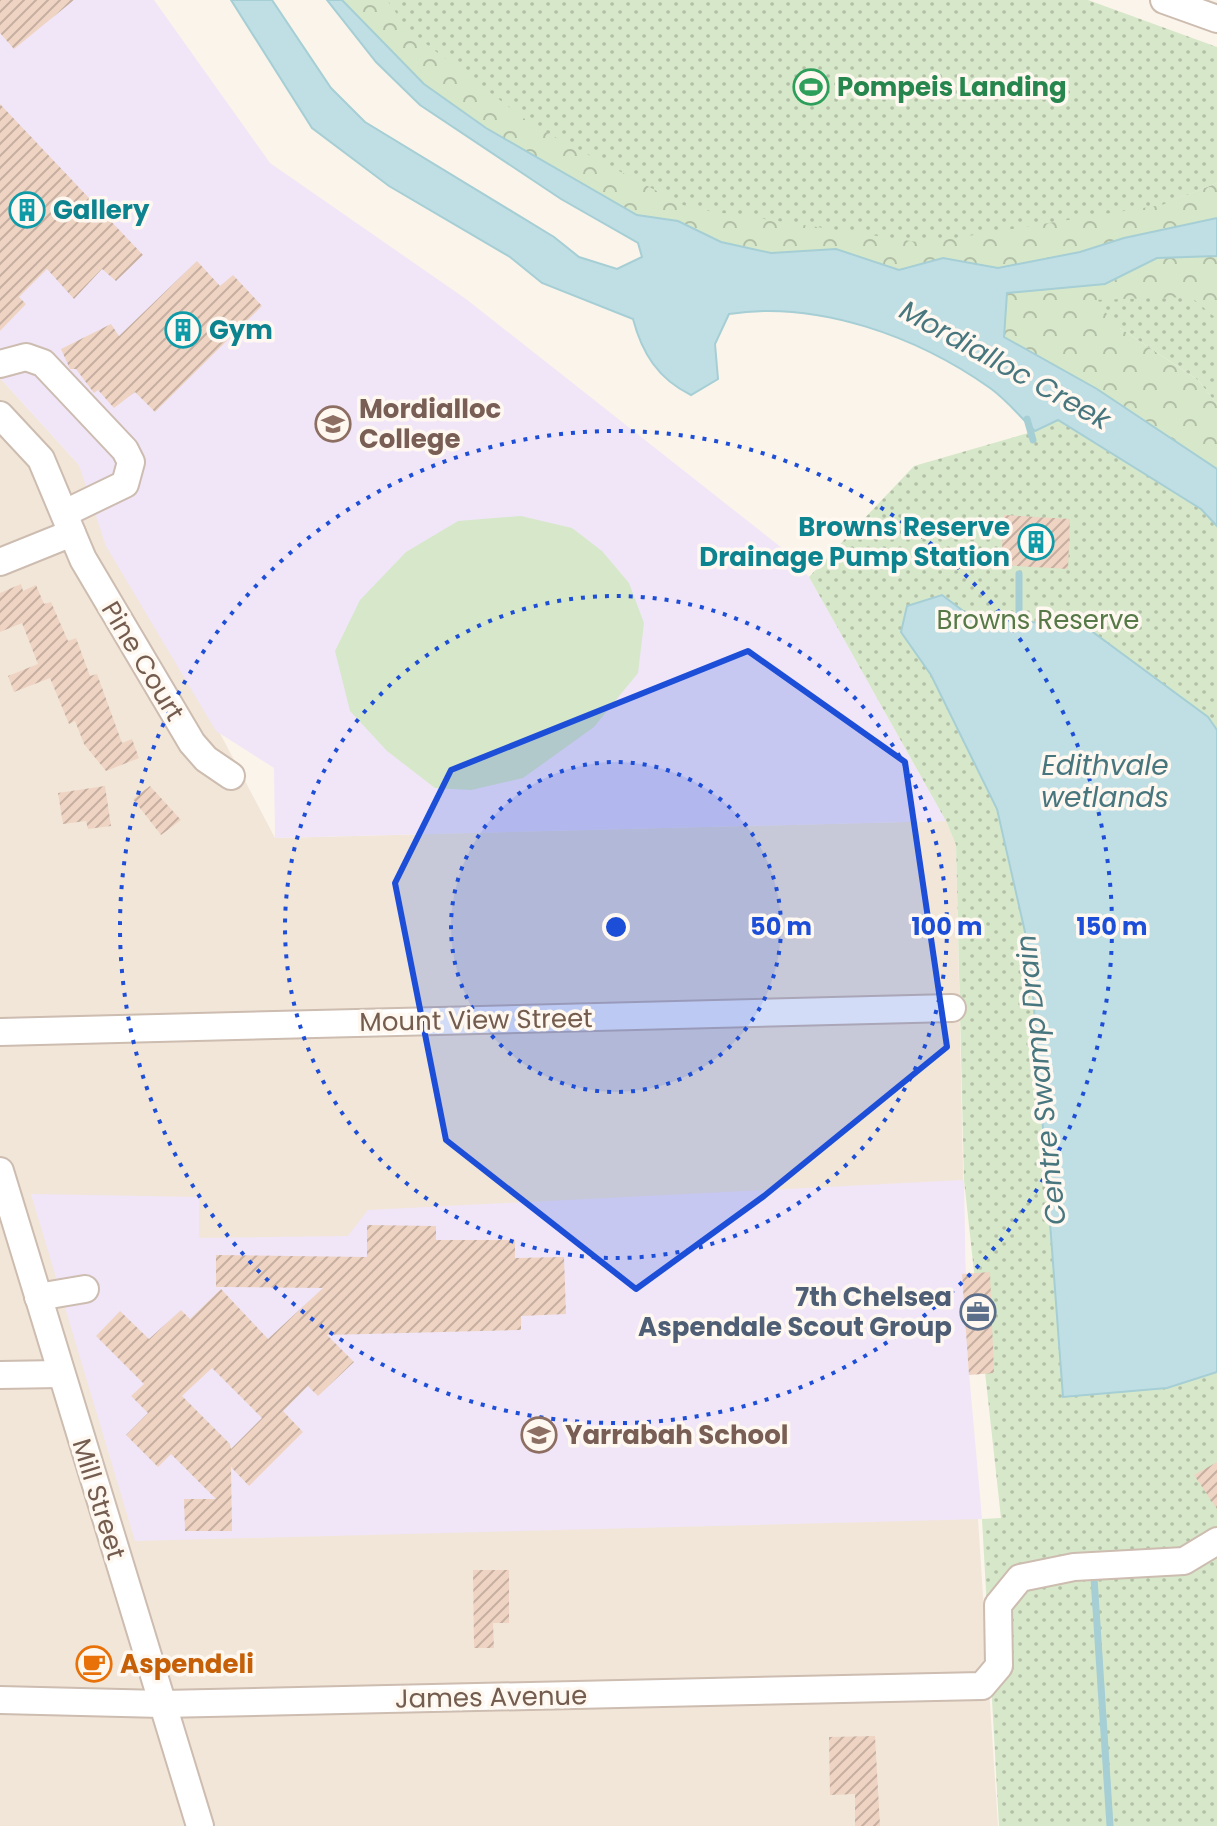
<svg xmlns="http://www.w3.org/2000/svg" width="1217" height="1826" font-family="Poppins,sans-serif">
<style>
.residential{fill:#f2e6d9}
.education{fill:#f1e6f8}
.grass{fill:#d6e8c9}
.forest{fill:url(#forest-crowns)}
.park{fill:url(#park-dots)}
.water{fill:#bfdfe4;stroke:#a6ced5;stroke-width:2}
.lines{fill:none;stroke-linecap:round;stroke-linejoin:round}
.stream{stroke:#a6ced5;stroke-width:7}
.building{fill:url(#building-hatch);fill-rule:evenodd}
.minor-casing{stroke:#cdbcb0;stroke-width:30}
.minor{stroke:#fff;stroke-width:26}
.marked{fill:#1d4ed8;fill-opacity:0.2;stroke:#1d4ed8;stroke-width:6;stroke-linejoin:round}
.ring{fill:none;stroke:#1d4ed8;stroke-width:4;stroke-dasharray:4 8}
.labels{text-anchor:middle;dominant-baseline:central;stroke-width:7;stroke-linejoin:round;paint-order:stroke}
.leisure-label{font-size:26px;font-weight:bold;fill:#27864d;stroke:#fef8f0;text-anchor:start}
.culture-label{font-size:26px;font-weight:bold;fill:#0d838f;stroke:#fef8f0;text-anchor:start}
.education-label{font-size:26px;font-weight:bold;fill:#785e54;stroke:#fef8f0;text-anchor:start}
.park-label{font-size:26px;fill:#567947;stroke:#fef8f0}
.street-label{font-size:26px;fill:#745c4f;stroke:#fef8f0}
.service-label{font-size:26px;font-weight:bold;fill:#4e5e75;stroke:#fef8f0;text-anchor:end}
.food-label{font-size:26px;font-weight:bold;fill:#c56008;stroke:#fef8f0;text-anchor:start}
.water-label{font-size:28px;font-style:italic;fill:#47767f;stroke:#fef8f0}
.centre{fill:#1d4ed8;stroke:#fef8f0;stroke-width:4}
.ring-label{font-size:24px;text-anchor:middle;font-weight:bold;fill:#1d4ed8;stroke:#fef8f0;stroke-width:7;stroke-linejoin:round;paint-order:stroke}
</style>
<defs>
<pattern id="forest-crowns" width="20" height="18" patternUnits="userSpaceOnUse" patternTransform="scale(2)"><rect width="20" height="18" fill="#d6e8c9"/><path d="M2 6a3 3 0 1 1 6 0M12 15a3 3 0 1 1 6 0" fill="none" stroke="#b2bfa6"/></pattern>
<pattern id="park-dots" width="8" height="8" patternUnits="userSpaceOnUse" patternTransform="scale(2)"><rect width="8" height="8" fill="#d6e8c9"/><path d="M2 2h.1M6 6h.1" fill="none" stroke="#b2bfa6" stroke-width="1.8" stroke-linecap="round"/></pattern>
<pattern id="building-hatch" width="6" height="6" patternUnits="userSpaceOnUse" patternTransform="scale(2)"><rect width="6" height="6" fill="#efd4c3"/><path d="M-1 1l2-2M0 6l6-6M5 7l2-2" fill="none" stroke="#c6afa1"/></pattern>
</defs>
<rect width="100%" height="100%" fill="#fbf4ea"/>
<!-- residential -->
<polygon class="residential" points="0,378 79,465 275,838 946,821 956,845 967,1350 998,1826 0,1826"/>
<!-- education -->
<g class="education">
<polygon points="0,0 154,0 270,163 466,299 787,552 809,577 946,821 275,838 274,768 216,731 106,546 79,465 0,378"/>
<polygon points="964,1180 967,1350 982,1519 135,1541 31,1194 199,1197 199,1238 348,1236 368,1210"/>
</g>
<!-- grass -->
<polygon class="grass" points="521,516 572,528 602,551 629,583 644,623 638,673 594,727 523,778 471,790 435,788 387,751 350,711 335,651 360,600 406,552 458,521"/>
<!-- forest -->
<g class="forest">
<polygon points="342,0 484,0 1161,205 1217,183 1217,218 1124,238 1080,252 998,268 943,258 899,270 836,249 771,253 721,242 678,221 637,216 486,128 424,84"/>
<polygon points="1217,256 1217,319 1120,328 1198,380 1217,404 1217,469 1097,389 1004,337 1007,293 1105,284 1156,258"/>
</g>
<!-- park -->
<g class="park">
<polygon points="387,0 1088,0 1217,47 1217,183 1162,205 924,243 689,208 534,126 409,31"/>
<polygon points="1191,297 1217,319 1217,404 1198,380 1120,328 1094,300"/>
<polygon points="1058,419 1201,509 1217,526 1217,1826 999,1826 982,1519 1001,1518 964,1180 956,845 946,821 809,577 914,466 1035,431"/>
</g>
<!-- water -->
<g class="water">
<path d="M231,0H272L331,88L365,122L554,237L579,257L617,269L642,257L638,243L561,199L420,105L376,62L327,0H342L424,84L486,128L637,215L678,221L721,242L771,253L836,249L899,270L943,258L998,268L1080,252L1124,238L1217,218V256L1157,258L1105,284L1007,293L1004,337L1097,389L1217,469V526L1201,509L1058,420L1035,431C1020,417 1007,400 990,388C918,337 818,300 729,314L715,344L718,379L691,395C658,379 642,353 633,319L542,283L510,257L389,186L312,128Z"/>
<polygon points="942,595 966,613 1090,630 1208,717 1217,730 1217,1372 1167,1388 1063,1397 1030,954 997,809 931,675 901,632 907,606"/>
</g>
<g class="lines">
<!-- stream -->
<g class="stream">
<polyline points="1027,419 1033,440"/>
<polyline points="1019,574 1019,627"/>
<polyline points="1094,1578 1110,1826"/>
</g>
</g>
<!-- building -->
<g class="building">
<polygon points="0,0 74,0 14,49 0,33"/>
<polygon points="0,104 143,255 116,281 102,269 74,299 47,269 19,297 26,304 0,331"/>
<polygon points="197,261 220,286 233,275 262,306 155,412 135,392 114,408 98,390 94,393 76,369 70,369 61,349 111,324 119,336"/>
<polygon points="1004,515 1070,519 1068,569 1001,565"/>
<polygon points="21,584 23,591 36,585 44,604 51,602 68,641 76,638 90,676 97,674 122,743 132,739 139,758 106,771 84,744 75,721 69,724 50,678 14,692 8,676 38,664 22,623 0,632 0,593"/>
<polygon points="105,786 111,826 88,829 86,821 63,824 58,793"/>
<polygon points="150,786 181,820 161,835 133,799"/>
<path d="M367,1225L436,1226V1240H515V1258L564,1257L566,1314L521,1316V1330L327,1335L354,1362L318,1396L308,1386L283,1411L303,1432L249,1486L231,1467L232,1531H185L184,1499H216L171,1454L158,1467L126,1435L148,1413L131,1396L144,1384L96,1336L120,1311L149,1339L181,1310L190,1319L221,1289L268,1339L323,1288L216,1287V1255L367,1257ZM212,1368L262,1418L231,1449L230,1444L182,1396Z"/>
<polygon points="990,1272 994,1373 969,1375 962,1274"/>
<polygon points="1217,1462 1217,1509 1194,1475"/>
<polygon points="473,1570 509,1570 509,1623 493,1623 494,1648 474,1648"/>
<polygon points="875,1736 880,1826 855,1826 855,1794 830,1795 829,1737"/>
</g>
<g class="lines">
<defs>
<g id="minor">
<polyline points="1164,0 1217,19"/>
<polyline points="0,364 26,357 43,363 125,450 131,462 125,484 65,513"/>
<polyline points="0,415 41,459 72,533 0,562"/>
<polyline points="72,533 83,559 192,743 206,759 231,776"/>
<polyline points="0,1032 952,1008"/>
<polyline points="0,1171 200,1826"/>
<polyline points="38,1297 85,1289"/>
<polyline points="0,1375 60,1374"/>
<polyline points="0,1700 162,1704 982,1686 999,1666 998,1605 1020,1578 1074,1567 1184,1561 1217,1541"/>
</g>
</defs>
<!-- minor casing -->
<use href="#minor" class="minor-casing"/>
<!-- minor -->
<use href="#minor" class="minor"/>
</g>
<!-- marked area -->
<path class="marked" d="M748,651L905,762L947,1047L764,1196L636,1289L446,1140L395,883L451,770Z"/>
<!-- distance rings -->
<circle cx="616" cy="927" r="165" fill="#1d4ed8" fill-opacity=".12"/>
<g class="ring">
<circle cx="616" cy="927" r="165"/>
<circle cx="616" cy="927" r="331"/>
<circle cx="616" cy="927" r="496"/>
</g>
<!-- icons -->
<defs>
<symbol id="stadium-ring" viewBox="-11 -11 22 22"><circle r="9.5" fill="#fef8f0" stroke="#2e9e5b" stroke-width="1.5"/><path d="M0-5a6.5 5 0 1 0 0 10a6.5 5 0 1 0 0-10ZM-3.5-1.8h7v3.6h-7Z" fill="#2e9e5b"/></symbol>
<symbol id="building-ring" viewBox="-11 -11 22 22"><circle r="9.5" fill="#fef8f0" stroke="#0f9aa8" stroke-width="1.5"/><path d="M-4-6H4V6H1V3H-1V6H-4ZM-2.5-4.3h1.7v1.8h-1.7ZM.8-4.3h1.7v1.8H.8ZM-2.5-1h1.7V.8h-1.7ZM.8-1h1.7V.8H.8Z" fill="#0f9aa8"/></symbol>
<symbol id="school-ring" viewBox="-11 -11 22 22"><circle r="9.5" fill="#fef8f0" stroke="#8d6e63" stroke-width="1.5"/><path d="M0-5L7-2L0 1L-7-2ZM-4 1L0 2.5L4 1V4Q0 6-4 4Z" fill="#8d6e63"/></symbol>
<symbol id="office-ring" viewBox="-11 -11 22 22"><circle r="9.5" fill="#fef8f0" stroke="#5c6f8a" stroke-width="1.5"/><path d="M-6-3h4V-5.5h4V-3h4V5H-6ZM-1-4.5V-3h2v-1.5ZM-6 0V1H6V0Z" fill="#5c6f8a"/></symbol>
<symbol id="cafe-ring" viewBox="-11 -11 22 22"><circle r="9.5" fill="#fef8f0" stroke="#e8710a" stroke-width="1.5"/><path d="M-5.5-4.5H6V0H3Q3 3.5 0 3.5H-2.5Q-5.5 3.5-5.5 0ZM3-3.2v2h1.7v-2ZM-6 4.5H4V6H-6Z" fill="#e8710a"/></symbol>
</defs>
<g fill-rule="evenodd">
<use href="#stadium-ring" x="791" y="67" width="40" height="40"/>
<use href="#building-ring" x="7" y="190" width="40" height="40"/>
<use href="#building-ring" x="163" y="310" width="40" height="40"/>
<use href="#school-ring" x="313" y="404" width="40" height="40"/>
<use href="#building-ring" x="1016" y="522" width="40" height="40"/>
<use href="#office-ring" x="958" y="1292" width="40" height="40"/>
<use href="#school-ring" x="519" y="1415" width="40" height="40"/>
<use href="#cafe-ring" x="74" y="1644" width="40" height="40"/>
</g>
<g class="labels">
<!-- leisure labels -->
<g class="leisure-label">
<text x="837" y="87">Pompeis Landing</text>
</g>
<!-- culture labels -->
<g class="culture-label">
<text x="53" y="210">Gallery</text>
<text x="209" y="330">Gym</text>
<text x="1010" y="527" text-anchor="end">Browns Reserve<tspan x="1010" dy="30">Drainage Pump Station</tspan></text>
</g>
<!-- education labels -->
<g class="education-label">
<text x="359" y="409">Mordialloc<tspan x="359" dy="30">College</tspan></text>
<text x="565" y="1435">Yarrabah School</text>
</g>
<!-- park labels -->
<g class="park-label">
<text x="1038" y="620">Browns Reserve</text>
</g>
<!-- street labels -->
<g class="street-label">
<text transform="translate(143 661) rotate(59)">Pine Court</text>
<text transform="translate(476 1020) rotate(-1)">Mount View Street</text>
<text transform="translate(99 1499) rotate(73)">Mill Street</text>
<text transform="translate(491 1697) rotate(-1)">James Avenue</text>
</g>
<!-- service labels -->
<g class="service-label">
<text x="952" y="1297">7th Chelsea<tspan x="952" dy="30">Aspendale Scout Group</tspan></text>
</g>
<!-- food labels -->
<g class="food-label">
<text x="120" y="1664">Aspendeli</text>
</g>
<!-- water labels -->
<g class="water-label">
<text transform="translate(1005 365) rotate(29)">Mordialloc Creek</text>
<text x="1105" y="765">Edithvale<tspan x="1105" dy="32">wetlands</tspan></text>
<text transform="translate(1041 1080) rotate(-96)">Centre Swamp Drain</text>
</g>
</g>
<circle cx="616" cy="927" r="12" class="centre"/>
<g class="ring-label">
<text x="781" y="935">50 m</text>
<text x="947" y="935">100 m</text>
<text x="1112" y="935">150 m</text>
</g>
</svg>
